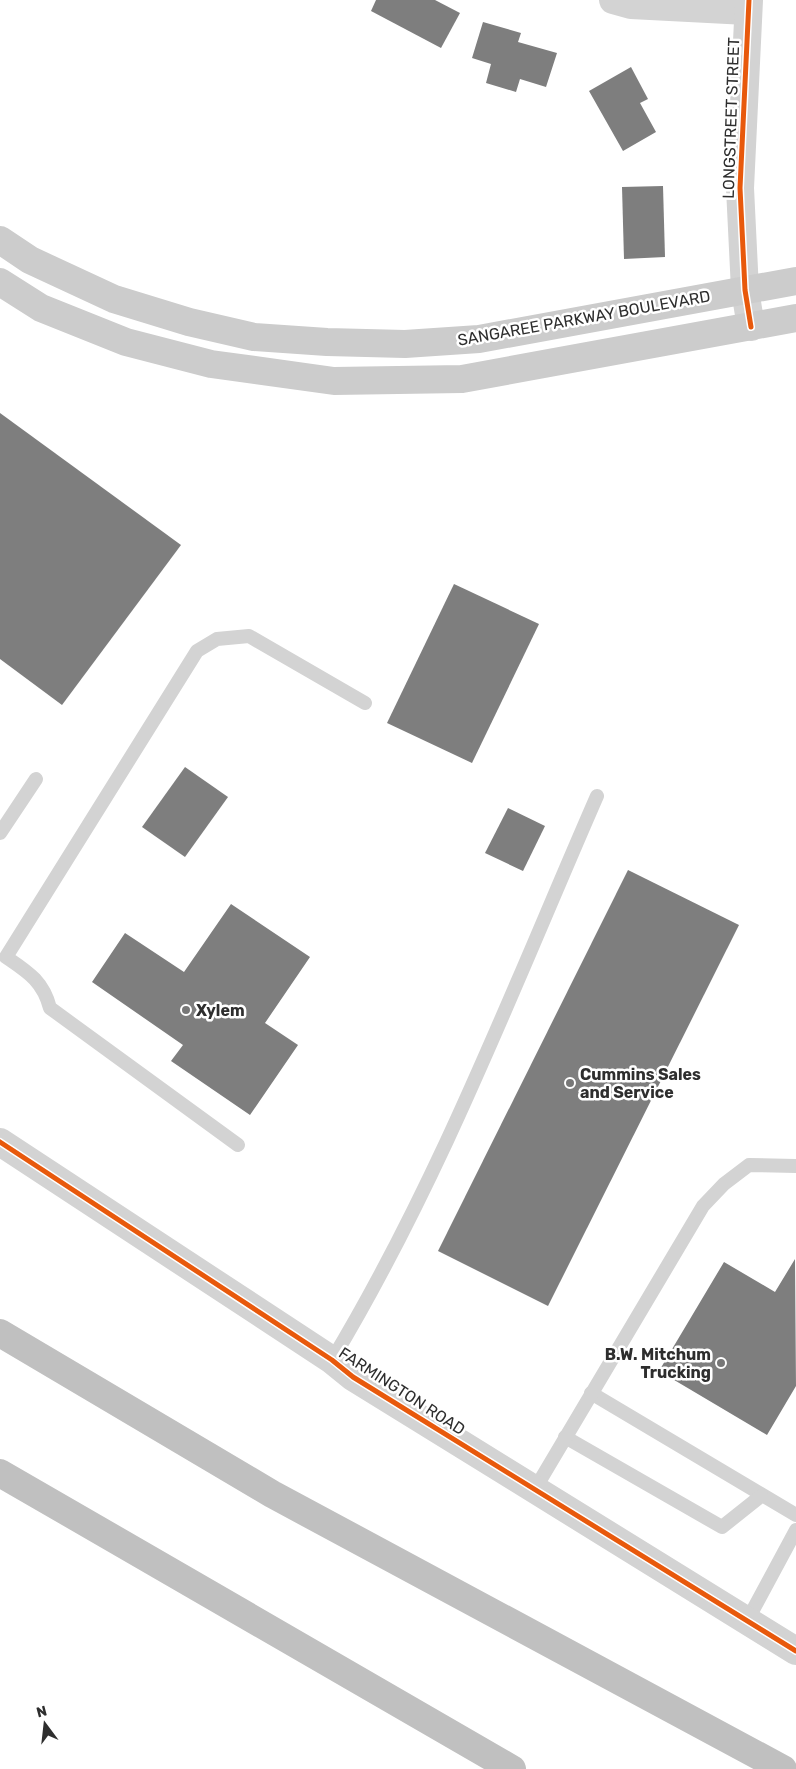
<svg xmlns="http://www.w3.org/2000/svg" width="796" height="1769" font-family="Rubik,sans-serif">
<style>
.building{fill:#7e7e7e}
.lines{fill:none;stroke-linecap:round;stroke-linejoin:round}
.service{stroke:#d3d3d3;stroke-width:14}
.minor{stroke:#d3d3d3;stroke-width:28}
.secondary{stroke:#ccc;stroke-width:28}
.motorway{stroke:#c0c0c0;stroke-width:28}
.cycleway-casing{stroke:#fff;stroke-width:8}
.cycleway{stroke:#e8590c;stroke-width:5}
.poi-dot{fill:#777;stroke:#fff;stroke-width:2}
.labels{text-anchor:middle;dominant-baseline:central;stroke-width:5;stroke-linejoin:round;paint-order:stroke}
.street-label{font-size:16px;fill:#2e2e2e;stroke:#fff}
.poi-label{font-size:16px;font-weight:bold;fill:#2e2e2e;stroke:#fff;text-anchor:start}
</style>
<rect width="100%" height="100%" fill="#fff"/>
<!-- building -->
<g class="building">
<polygon points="376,0 435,0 460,13 441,48 371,11"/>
<polygon points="483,22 521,33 518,42 557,53 546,87 520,79 516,92 486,83 491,64 472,58"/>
<polygon points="631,67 648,99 640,103 656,132 623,151 589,91"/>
<polygon points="663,186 665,257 624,259 622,187"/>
<polygon points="0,413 181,545 62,705 0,659"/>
<polygon points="454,584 539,624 472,763 387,723"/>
<polygon points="185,767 228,797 185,857 142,827"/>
<polygon points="508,808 545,826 523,871 485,853"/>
<polygon points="628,870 739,925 548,1306 438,1251"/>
<polygon points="231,904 310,957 265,1023 298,1045 250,1115 171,1061 183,1045 92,982 125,933 184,972"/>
<polygon points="795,1259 796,1386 767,1435 659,1371 724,1262 775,1292"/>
</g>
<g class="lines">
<!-- service -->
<g class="service">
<polyline points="0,833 36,779"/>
<path d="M238,1145L50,1008C43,981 28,972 6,957L197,651L217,639L249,636L365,703"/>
<path d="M332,1360C439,1182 514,986 597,796"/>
<polyline points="591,1393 796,1515"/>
<polyline points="565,1437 722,1527 761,1496"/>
<polyline points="535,1489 703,1206 724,1184 749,1165 796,1166"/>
<polyline points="747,1621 796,1530"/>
</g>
<!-- minor -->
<g class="minor">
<polyline points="613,0 631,5 747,11"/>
<polyline points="749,0 740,188 745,290 751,327"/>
<polyline points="0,1142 332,1360 353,1377 796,1651"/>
</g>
<!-- secondary -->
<g class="secondary">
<polyline points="0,240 30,260 114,299 189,322 254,337 327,342 405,344 479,339 796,281"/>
<polyline points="0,282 41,308 126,342 211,364 334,381 462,379 796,318"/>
</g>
<!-- motorway -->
<g class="motorway">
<polyline points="0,1333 272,1494 783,1769"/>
<polyline points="0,1473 512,1769"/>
</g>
<defs>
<g id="cycleway">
<polyline points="749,0 740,188 745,290 751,327"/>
<polyline points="0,1142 332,1360 353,1377 796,1651"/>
</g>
</defs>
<!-- cycleway casing -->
<use href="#cycleway" class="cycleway-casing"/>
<!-- cycleway -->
<use href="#cycleway" class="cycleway"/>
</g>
<!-- markers -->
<g class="poi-dot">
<circle cx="186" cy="1010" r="5"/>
<circle cx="570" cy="1083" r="5"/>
<circle cx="721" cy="1363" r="5"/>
</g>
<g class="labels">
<!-- street labels -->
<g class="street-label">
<text transform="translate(731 118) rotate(-88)">LONGSTREET STREET</text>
<text transform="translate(584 318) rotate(-10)">SANGAREE PARKWAY BOULEVARD</text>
<text transform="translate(402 1391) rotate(33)">FARMINGTON ROAD</text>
</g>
<!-- poi labels -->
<g class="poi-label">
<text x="196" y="1010">Xylem</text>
<text x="580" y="1074">Cummins Sales<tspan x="580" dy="18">and Service</tspan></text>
<text x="711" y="1354" text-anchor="end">B.W. Mitchum<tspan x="711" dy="18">Trucking</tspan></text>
</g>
</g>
<!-- north arrow -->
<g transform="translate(45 1724) rotate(345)" stroke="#ffffff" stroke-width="4" paint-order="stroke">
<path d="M0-4L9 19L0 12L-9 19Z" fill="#2e2e2e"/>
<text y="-8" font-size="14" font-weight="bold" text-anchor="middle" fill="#2e2e2e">N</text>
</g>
</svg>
